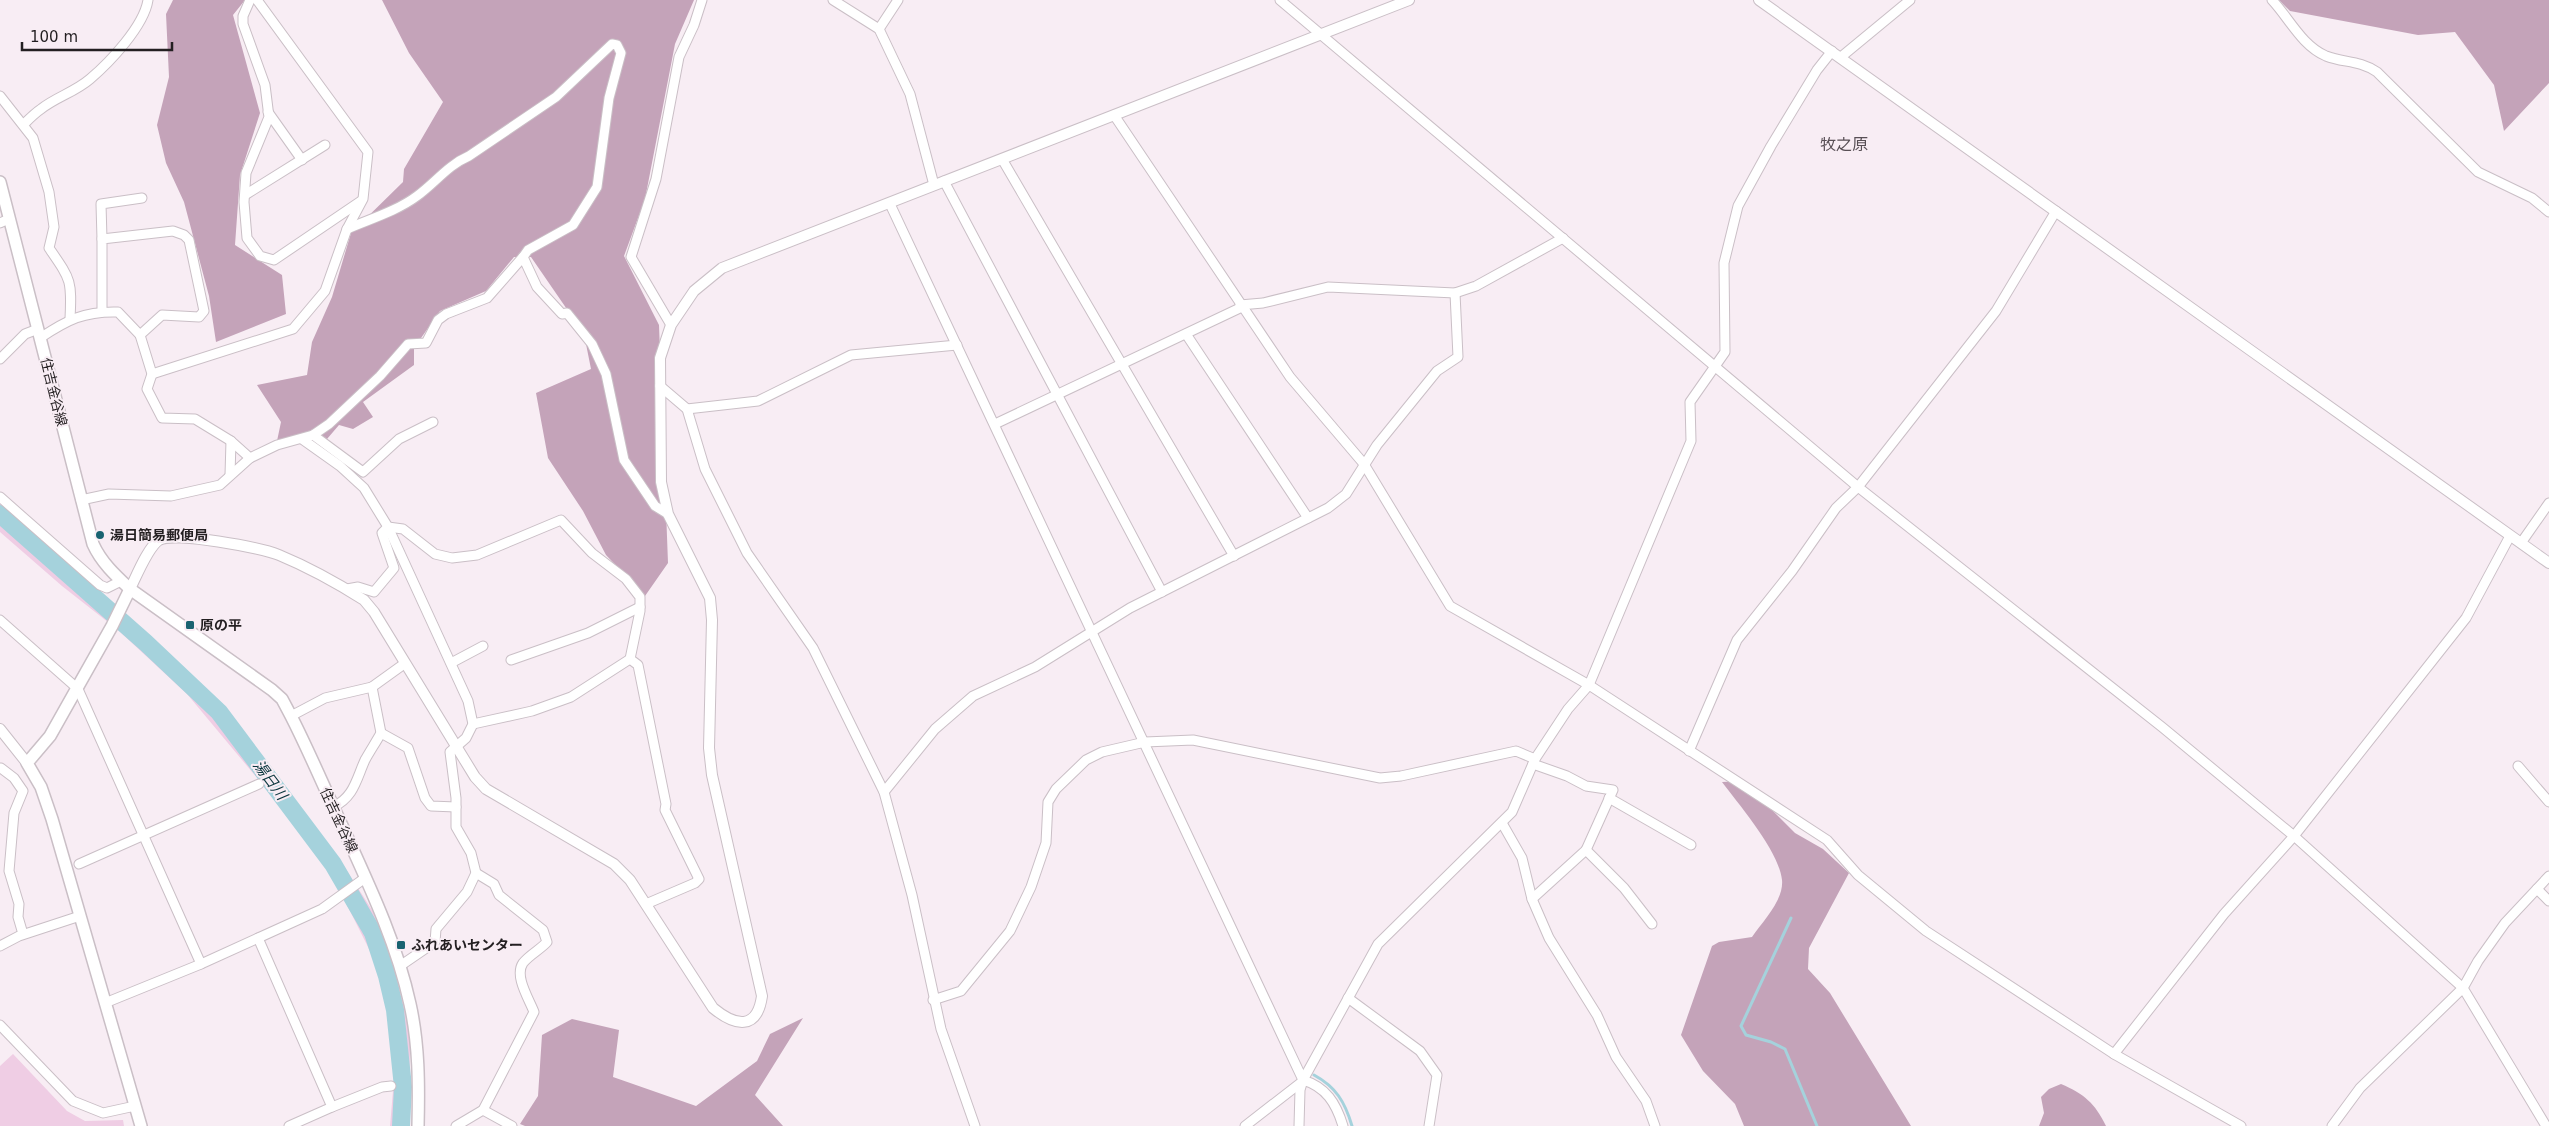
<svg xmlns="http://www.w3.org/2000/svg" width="2549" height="1126" font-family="'DejaVu Sans','Noto Sans JP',sans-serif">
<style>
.green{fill:#efcde4}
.forest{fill:#c4a3b9}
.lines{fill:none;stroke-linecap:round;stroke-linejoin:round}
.stream{stroke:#a5d2dc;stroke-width:3}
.river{stroke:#a5d2dc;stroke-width:18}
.minor-casing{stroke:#cabfc6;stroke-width:11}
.tertiary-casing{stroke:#cabfc6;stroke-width:12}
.secondary-casing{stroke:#cabfc6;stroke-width:14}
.minor{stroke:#fff;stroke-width:9}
.tertiary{stroke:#fff;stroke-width:10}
.secondary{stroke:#fff;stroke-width:11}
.poi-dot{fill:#196371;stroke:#f8edf4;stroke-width:2}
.labels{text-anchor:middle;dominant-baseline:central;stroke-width:4;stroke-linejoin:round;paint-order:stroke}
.street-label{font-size:14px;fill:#231f21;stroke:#f8edf4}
.poi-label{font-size:14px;font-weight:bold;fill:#231f21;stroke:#f8edf4;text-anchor:start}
.water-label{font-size:15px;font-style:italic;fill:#09353d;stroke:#f8edf4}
.quarter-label{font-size:16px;fill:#584f55;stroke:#f8edf4}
</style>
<rect width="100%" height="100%" fill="#f8edf4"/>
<!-- green -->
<g class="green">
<polygon points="0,501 221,704 344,866 377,918 397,971 411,1031 407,1126 390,1126 394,1079 390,1018 377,965 337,885 303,833 187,694 118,630 62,586 0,532"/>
<polygon points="13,1054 67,1111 85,1121 123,1120 124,1126 0,1126 0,1066"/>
</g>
<!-- forest -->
<g class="forest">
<polygon points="173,0 245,0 233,15 260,113 240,175 235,245 282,275 286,314 216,342 209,296 184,202 166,163 157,125 169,77 166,14"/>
<polygon points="382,0 694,0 675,44 645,199 624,256 659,325 668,563 645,596 606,555 583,511 548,458 536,393 591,369 584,334 531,257 514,257 486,291 440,311 414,348 414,365 363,402 373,417 353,429 339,425 327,439 277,441 281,422 257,385 307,375 312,342 332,297 351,233 403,182 404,169 443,102 409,53"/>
<polygon points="2279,0 2549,0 2549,83 2504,131 2494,85 2455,32 2418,35 2290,11"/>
<path d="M1743,781L1795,833L1823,849L1849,873L1809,948L1808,969L1830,993L1911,1126H1744L1735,1104L1703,1071L1681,1035L1712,946L1719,942L1752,937C1763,921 1784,900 1782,880C1779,851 1740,806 1722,782Z"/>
<polygon points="803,1018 755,1095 783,1126 525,1126 520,1124 538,1096 542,1035 572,1019 619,1030 613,1077 696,1106 757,1061 770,1034"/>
<path d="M2061,1084C2084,1094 2095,1103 2106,1126H2039L2044,1113L2041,1097L2049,1089Z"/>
</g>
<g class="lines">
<!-- stream -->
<g class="stream">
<polyline points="1791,918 1741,1026 1746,1035 1771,1042 1785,1049 1817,1126"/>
<path d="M1314,1075C1336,1087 1345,1102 1352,1126"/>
</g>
<!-- river -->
<polyline class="river" points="0,514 146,643 219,712 333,864 373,933 387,976 395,1010 403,1087 401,1126"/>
<defs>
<g id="minor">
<polyline points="250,0 243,16 243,24 265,85 269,117 246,173 244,202 247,238 260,256 274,260 361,201"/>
<polyline points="833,0 879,29 910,94 934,185"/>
<polyline points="1280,0 1858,487 2162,727 2294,836 2463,988 2546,1126"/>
<path d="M2272,0C2289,18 2302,46 2326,56C2344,63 2359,60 2377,72L2478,172L2532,198L2549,212"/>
<polyline points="879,29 898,0"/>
<polyline points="1841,57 1910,0"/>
<path d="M0,96L33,138L49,192L54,227L49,248C71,280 72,280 70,319"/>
<polyline points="268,112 302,160"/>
<polyline points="1114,115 1290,377 1364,464 1450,606 1589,685 1827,840 1858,875 1926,931 2114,1054 2241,1126"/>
<path d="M24,124C29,119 35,113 41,109C56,97 75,92 90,79C110,62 144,26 148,0"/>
<polyline points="1002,159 1234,556"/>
<polyline points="944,181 1162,592"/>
<polyline points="245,195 325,145"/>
<path d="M890,204L1303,1080C1326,1087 1336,1103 1343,1126"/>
<polyline points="0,223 9,219"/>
<path d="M347,229C370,219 397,211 417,196C435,183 448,165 469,156L556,97L612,44L617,45L621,53L609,98L597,187L573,225L528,250L523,257"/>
<polyline points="102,239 101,204 142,198"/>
<polyline points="1240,305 1263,303 1328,287 1455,293 1476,286 1563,238"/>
<polyline points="102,312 102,239 173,231 184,235 189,240 204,311 199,317 162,315 140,335"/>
<polyline points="671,325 631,257 656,179 679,57 694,25 702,0"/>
<polyline points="1186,334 1308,518"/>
<path d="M40,338C67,320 84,311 118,312L140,335L152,374L147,389L162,418L195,419L231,441L250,458"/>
<polyline points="0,359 25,334 38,329"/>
<polyline points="152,374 293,329 325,291 347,229 363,199 368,152 257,0"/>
<polyline points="660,386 687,409 705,469 747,553 813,648 884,792 912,895 941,1029 975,1126"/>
<polyline points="687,409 758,401 851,355 957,345"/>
<polyline points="995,424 1242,307"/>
<polyline points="313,435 363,472 399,439 433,422"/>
<polyline points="302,439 340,466 364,488 388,527 468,701 473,724 466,738 450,752 456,798 456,827 471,853 476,873 467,892 436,929 435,942 400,966"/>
<polyline points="230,475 231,441"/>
<polyline points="0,497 100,585 107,588 121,581"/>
<polyline points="81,500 109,494 171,496 220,485 250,458 277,445 313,435 329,424 380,376 408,344 426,343 438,320 446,314 487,298 523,257 537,287 562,314 567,313 592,344 606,374 624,460 655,506 668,514"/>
<polyline points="388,527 403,529 435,554 452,558 477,555 561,520 592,553 626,579 640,597 640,611 630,659 638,665 666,804 665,810 699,879 695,883 646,904"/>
<polyline points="2521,543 2549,503"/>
<polyline points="347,589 358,587 374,592 394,568 382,533 388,527"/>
<polyline points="0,620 78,689 201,964"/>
<polyline points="511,660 588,633 640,607"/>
<polyline points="451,663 483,646"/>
<polyline points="291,716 325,698 372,687"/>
<polyline points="473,724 532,711 571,697 630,659"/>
<polyline points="381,733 372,687 404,664"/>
<polyline points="1689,751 1737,640 1792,571 1836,508 1858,487 1996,311 2056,211"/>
<polyline points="1533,764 1567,776 1586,786 1613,790 1586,850"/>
<polyline points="2518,766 2549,802"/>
<polyline points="1,768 14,778 23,791 14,813 9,871 19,904 18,917 23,934"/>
<polyline points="884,792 935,729 973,696 1035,667 1130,608 1328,508 1346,494 1377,445 1437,371 1458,357 1455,293"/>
<polyline points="1609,798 1691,845"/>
<path d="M333,807C354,797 356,780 365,760C370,751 376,742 381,733L408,748L425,798L431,806L456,807"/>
<polyline points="1502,823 1522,858 1532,899 1549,938 1597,1015 1616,1057 1646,1101 1655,1126"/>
<polyline points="79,864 259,784"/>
<polyline points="2537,889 2549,901"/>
<polyline points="1532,899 1586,850 1624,888 1652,924"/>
<polyline points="258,938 332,1107 289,1126"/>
<polyline points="0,946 19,936 80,916"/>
<polyline points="1348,998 1420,1051 1437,1075 1429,1126"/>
<polyline points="933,1000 961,991 1010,931 1031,887 1046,843 1048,802 1056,789 1086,760 1102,752 1145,742 1193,740 1380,778 1401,776 1516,751 1535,759"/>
<polyline points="105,1003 201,964 322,909 365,878"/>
<polyline points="0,1025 73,1101 103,1113 135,1106"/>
<polyline points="2114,1054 2224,914 2294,836 2466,618 2510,536"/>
<polyline points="332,1107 382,1087 391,1086"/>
<polyline points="483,1110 512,1126"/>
<path d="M456,1126L483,1110L534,1012C529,999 514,976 523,963C529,955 541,949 547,942L543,930L499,895L494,884L476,873"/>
<polyline points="1245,1126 1303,1081"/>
<polyline points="1299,1126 1300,1090 1303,1080 1378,944 1512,812 1535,759 1568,709 1589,685 1691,441 1690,402 1725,352 1724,263 1738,206 1771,146 1817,70 1832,51"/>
<polyline points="2332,1126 2360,1088 2463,988 2478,961 2505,923 2549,876"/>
</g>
<g id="tertiary">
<polyline points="1759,0 2549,563"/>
<path d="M130,589C136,577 148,547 159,540C174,531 262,548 279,555C308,567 337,583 364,600L374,612L475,777L486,789L614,864L630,880L713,1008C735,1026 757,1031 762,996L712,775L709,748L712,620L710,598L668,514L661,482L660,358L671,325L694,291L722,268L1409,0"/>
<polyline points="0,729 27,763"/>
</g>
<g id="secondary">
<path d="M0,182L93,544C101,562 115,575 130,589L272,690L282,699L291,716C310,753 326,792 344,830C370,887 397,944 410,1004C419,1044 419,1085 418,1126"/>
<polyline points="130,589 112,626 50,736 27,763 41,787 52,819 141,1126"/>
</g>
</defs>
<!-- minor casing -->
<use href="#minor" class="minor-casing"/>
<!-- tertiary casing -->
<use href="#tertiary" class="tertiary-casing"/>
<!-- secondary casing -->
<use href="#secondary" class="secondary-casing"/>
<!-- minor -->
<use href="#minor" class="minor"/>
<!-- tertiary -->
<use href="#tertiary" class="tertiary"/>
<!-- secondary -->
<use href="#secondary" class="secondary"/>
</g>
<!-- markers -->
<g class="poi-dot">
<circle cx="100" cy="535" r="5"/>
<rect x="185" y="620" width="10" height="10" rx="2.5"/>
<rect x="396" y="940" width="10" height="10" rx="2.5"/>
</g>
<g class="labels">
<!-- street labels -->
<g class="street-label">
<text transform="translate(54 392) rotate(76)">住吉金谷線</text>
<text transform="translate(339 820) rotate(65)">住吉金谷線</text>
</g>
<!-- poi labels -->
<g class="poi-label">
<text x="110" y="535">湯日簡易郵便局</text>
<text x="200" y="625">原の平</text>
<text x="411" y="945">ふれあいセンター</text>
</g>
<!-- water labels -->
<g class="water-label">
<text transform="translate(270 780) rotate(53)">湯日川</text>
</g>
<!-- quarter labels -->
<g class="quarter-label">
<text x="1844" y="144">牧之原</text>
</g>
</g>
<!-- scale -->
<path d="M22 42v8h150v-8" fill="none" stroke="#231f21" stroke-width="2.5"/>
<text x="30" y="42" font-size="15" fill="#231f21" stroke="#f8edf4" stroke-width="4" paint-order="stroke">100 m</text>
</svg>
